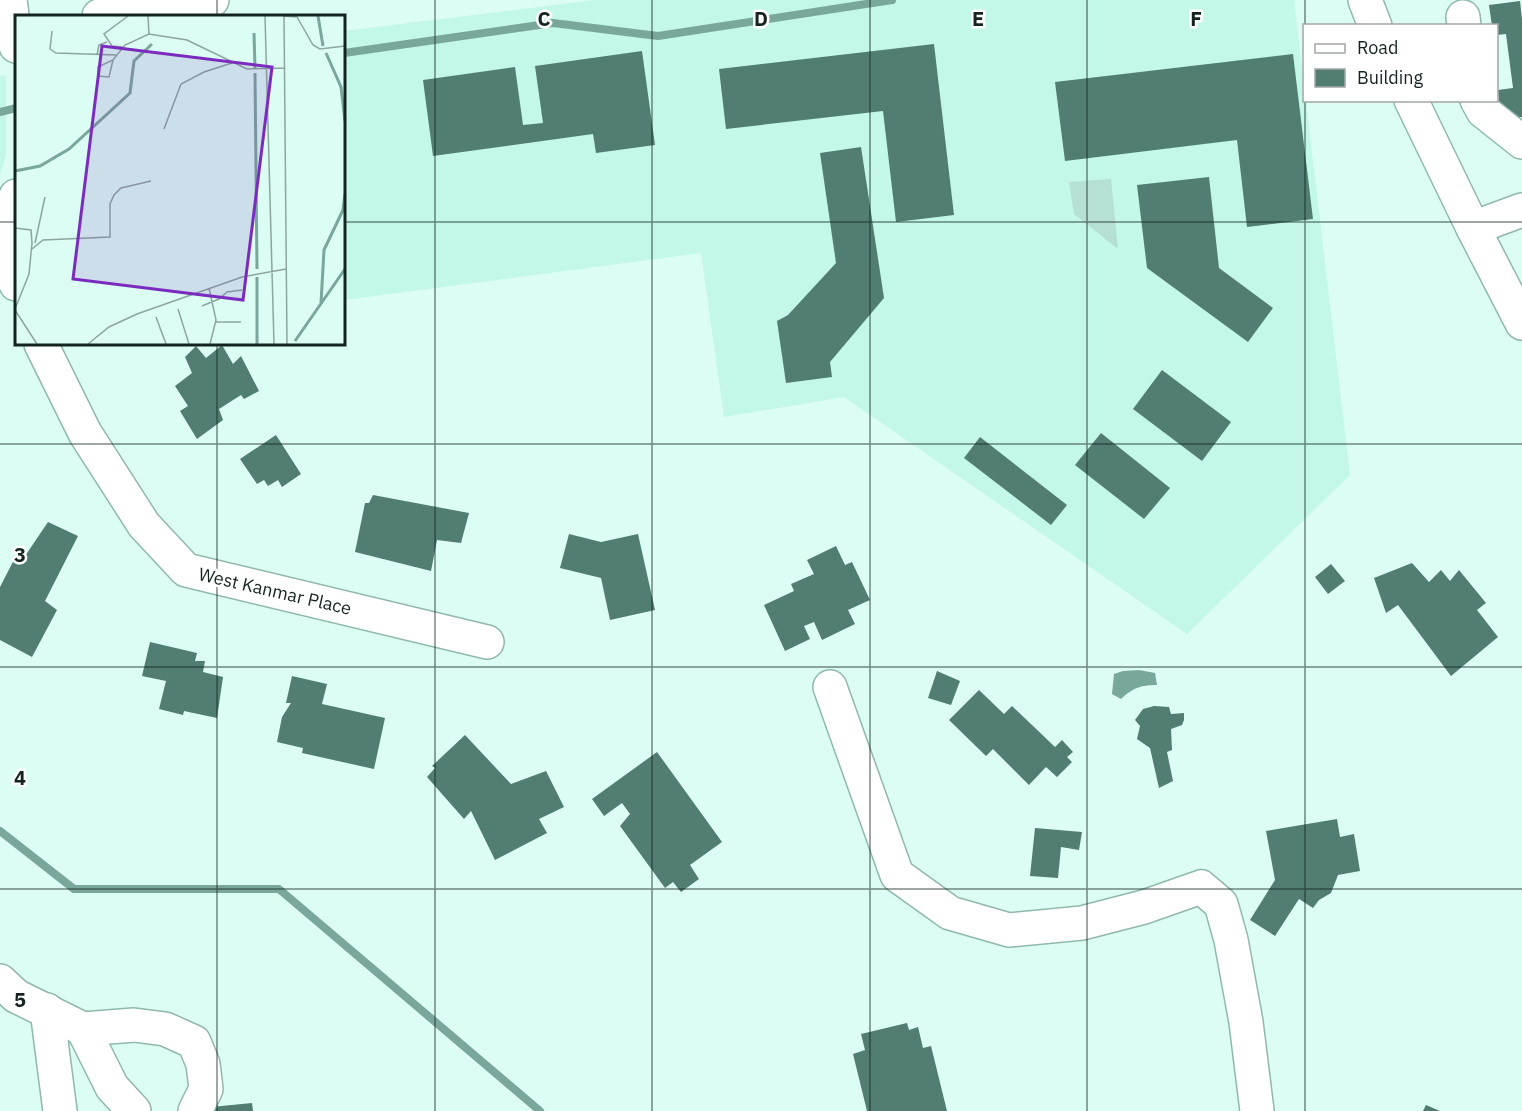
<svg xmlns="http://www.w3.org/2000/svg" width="1522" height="1111" font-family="'IBM Plex Sans',sans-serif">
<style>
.built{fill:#c3f7e8}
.green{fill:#b6e0d4}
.water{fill:#7aa79b}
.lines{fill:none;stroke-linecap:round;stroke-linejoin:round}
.stream{stroke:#7aa79b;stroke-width:8}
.building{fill:#517d72}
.minor-casing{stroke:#90b8ad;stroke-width:36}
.highway-casing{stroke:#90b8ad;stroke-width:36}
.minor{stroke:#fff;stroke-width:33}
.highway{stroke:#fff;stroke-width:33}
.grid{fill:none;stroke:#142420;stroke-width:1.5;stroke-opacity:0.55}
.labels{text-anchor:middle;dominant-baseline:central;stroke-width:5;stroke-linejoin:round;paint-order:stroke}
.street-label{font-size:18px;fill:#142420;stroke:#fff}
.inset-river{fill:none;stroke:#7aa79b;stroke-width:3}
.inset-road{fill:none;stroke:#8ca69f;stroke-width:1.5}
.view{fill:#7b2cbf;fill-opacity:0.15;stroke:#7b2cbf;stroke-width:3}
.inset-edge{fill:none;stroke:#142420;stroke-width:3}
.grid-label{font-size:20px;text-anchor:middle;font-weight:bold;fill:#142420;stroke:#fff;stroke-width:5;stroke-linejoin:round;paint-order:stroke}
</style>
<rect width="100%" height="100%" fill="#dcfdf4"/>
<!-- built -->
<g class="built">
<polygon points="594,0 1294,0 1350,475 1187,634 844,397 724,417 701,253 344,300 344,31"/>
<polygon points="6,75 6,155 0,175 0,76"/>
</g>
<!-- green -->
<polygon class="green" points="1111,179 1118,249 1074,214 1069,182"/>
<!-- water -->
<path class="water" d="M1139,670L1155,673L1157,685C1140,685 1133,688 1121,699L1112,694L1114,674L1123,671Z"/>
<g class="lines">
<!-- stream -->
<g class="stream">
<polyline points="344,53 553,23 658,36 892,0"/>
<polyline points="0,112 16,108"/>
<polyline points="0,831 74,889 279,889 540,1111"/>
</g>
</g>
<!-- building -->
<g class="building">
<polygon points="1520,1 1522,19 1522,117 1501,120 1498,90 1513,88 1506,34 1496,35 1496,26 1492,26 1489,5"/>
<polygon points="934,44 954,215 896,222 883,111 726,129 719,69"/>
<polygon points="642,51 655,145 596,153 593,134 433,156 423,80 515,67 523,125 543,123 535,66"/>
<polygon points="1293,54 1313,219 1247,227 1237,140 1065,161 1055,82"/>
<polygon points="861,147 884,298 830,362 832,377 786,383 777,321 788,315 836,263 820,153"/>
<polygon points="1209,177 1219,268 1273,308 1248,342 1147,268 1137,185"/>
<polygon points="222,345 233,364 241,356 259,391 244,399 241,395 219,409 223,420 197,439 180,411 188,406 175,386 192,373 185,357 196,346 206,358"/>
<polygon points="1162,370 1231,422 1202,461 1133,409"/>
<polygon points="1101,433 1170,488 1144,519 1075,465"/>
<polygon points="276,435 301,474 282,487 278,480 268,486 264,480 257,484 240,459"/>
<polygon points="980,437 1067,505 1051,525 964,458"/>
<polygon points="373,495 469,513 461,543 437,540 431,571 355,552 365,503 369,503"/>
<polygon points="48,522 78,536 45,601 57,610 32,657 0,640 0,587 17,554 25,556"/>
<polygon points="569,534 601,542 638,534 655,610 610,620 601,578 560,568"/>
<polygon points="836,546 845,565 852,562 870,600 848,610 855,624 822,640 814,622 804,626 810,639 785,651 764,605 794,591 791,584 814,574 807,560"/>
<polygon points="1412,563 1429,582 1441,570 1450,581 1459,570 1486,603 1477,610 1498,637 1451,676 1398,605 1386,613 1374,578"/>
<polygon points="1331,564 1345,581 1328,594 1315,577"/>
<polygon points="150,642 197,653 195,661 205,661 203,672 223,677 217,718 184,711 183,715 159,709 166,681 142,676"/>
<polygon points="937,671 960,681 951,705 928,698"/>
<polygon points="292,676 327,684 322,704 385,718 374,769 302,753 303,748 277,742 282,717 291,703 286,703"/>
<polygon points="979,690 1004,714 1012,706 1055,747 1062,740 1073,752 1067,757 1072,762 1057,777 1046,767 1029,785 993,749 986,756 949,720"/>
<polygon points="1154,706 1169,707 1171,714 1184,713 1184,720 1182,725 1171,729 1172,750 1167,752 1173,781 1159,788 1150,748 1137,739 1140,726 1135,720 1143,709"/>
<polygon points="465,735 511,784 546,771 564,807 539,819 547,833 495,860 471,811 464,819 427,777 435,768 432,766"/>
<polygon points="657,752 722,842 690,865 699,879 681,892 673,882 665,888 620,826 630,814 622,803 604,816 592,799"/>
<polygon points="1337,819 1340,837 1354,834 1360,871 1338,875 1331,893 1319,900 1313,908 1299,899 1275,936 1250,920 1275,880 1266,831"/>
<polygon points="1035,828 1082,832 1079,850 1061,847 1058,878 1030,876"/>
<polygon points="907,1023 909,1030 918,1027 923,1048 931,1046 947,1111 867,1111 853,1054 865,1050 861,1034"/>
<polygon points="252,1103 253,1111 211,1111 211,1107"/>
<polygon points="1426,1105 1440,1111 1423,1111"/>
</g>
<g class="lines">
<defs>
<g id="minor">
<polyline points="10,0 16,46"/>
<polyline points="1365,0 1375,26"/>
<polyline points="1463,17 1464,26"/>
<polyline points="1411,100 1473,228 1522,323"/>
<polyline points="1477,100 1483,111 1522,142"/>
<polyline points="1473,228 1522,210"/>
<polyline points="0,239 16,196"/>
<polyline points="0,243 16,284"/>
<polyline points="41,344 85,433 144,525 186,570 487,642"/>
<polyline points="830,687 897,875 950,913 1009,930 1082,923 1144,907 1201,887 1221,904 1231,940 1246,1022 1257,1111"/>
<polyline points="0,981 16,996 83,1029 134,1025 165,1029 194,1042 203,1064 206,1089 195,1111"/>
<polyline points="47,1010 60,1111"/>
<polyline points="83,1029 112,1087 134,1111"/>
</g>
<g id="highway">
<polyline points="99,16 212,0"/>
<polyline points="0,31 16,29"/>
</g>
</defs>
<!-- minor casing -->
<use href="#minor" class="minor-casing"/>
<!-- highway casing -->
<use href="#highway" class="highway-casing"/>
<!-- minor -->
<use href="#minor" class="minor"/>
<!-- highway -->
<use href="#highway" class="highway"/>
</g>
<!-- grid -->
<path class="grid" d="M217,0V16M435,0V1111M652,0V1111M870,0V1111M1087,0V1111M1305,0V26M1305,100V1111M0,222H16M344,222H1522M217,344V1111M0,444H1522M0,667H1522M0,889H1522"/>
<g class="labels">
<!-- street labels -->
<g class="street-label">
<text transform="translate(275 591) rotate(13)">West Kanmar Place</text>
</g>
</g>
<!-- overview -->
<g transform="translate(15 15)">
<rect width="330" height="330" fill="#dcfdf4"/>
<path class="inset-river" d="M303,1L308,31M239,18L240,53M311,38L326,72L330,106M240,58L242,254M0,156L25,151L54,134L115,78L119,46L137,29M242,262V329M306,288L309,235L328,195L330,179M280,326L330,254"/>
<path class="inset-road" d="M133,1L134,19M250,1L259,329M269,1L282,2L298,30L305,34L330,31M269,1L272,329M37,16L35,34L41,38L101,40M108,32L97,31L89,19L113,1M82,40L84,30L92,27M98,45L94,62L83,61V52L98,45L110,30L134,19L172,25L232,54L270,53M149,114L166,69L189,57L220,47M0,213L16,215L17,228L14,259L0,294M20,228L30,182M17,234L28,225L95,222V189L99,180L106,173L136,166M194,273L201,305L195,329M187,291L204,284L212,277L227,275M163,294L174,329M0,295L22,329M141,302L151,329M201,307H226M73,329L94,312L122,299L227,262L271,254"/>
<path class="view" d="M87,31L257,52L228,285L58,264Z"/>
<rect width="330" height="330" class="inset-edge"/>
</g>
<g class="grid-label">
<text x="544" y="26">C</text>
<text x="761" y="26">D</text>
<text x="978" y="26">E</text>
<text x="1196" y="26">F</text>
<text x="20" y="562">3</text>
<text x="20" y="785">4</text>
<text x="20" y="1007">5</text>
</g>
<!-- legend -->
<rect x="1303" y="24" width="195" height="78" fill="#ffffff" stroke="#a1a7a6" stroke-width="1.5"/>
<rect x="1315" y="44" width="30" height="9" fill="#ffffff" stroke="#a1a7a6" stroke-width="1.5"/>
<text x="1357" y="54" font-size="18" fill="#142420">Road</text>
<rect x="1315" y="69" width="30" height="18" fill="#517d72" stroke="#a1a7a6" stroke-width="1.5"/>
<text x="1357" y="84" font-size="18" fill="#142420">Building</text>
</svg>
